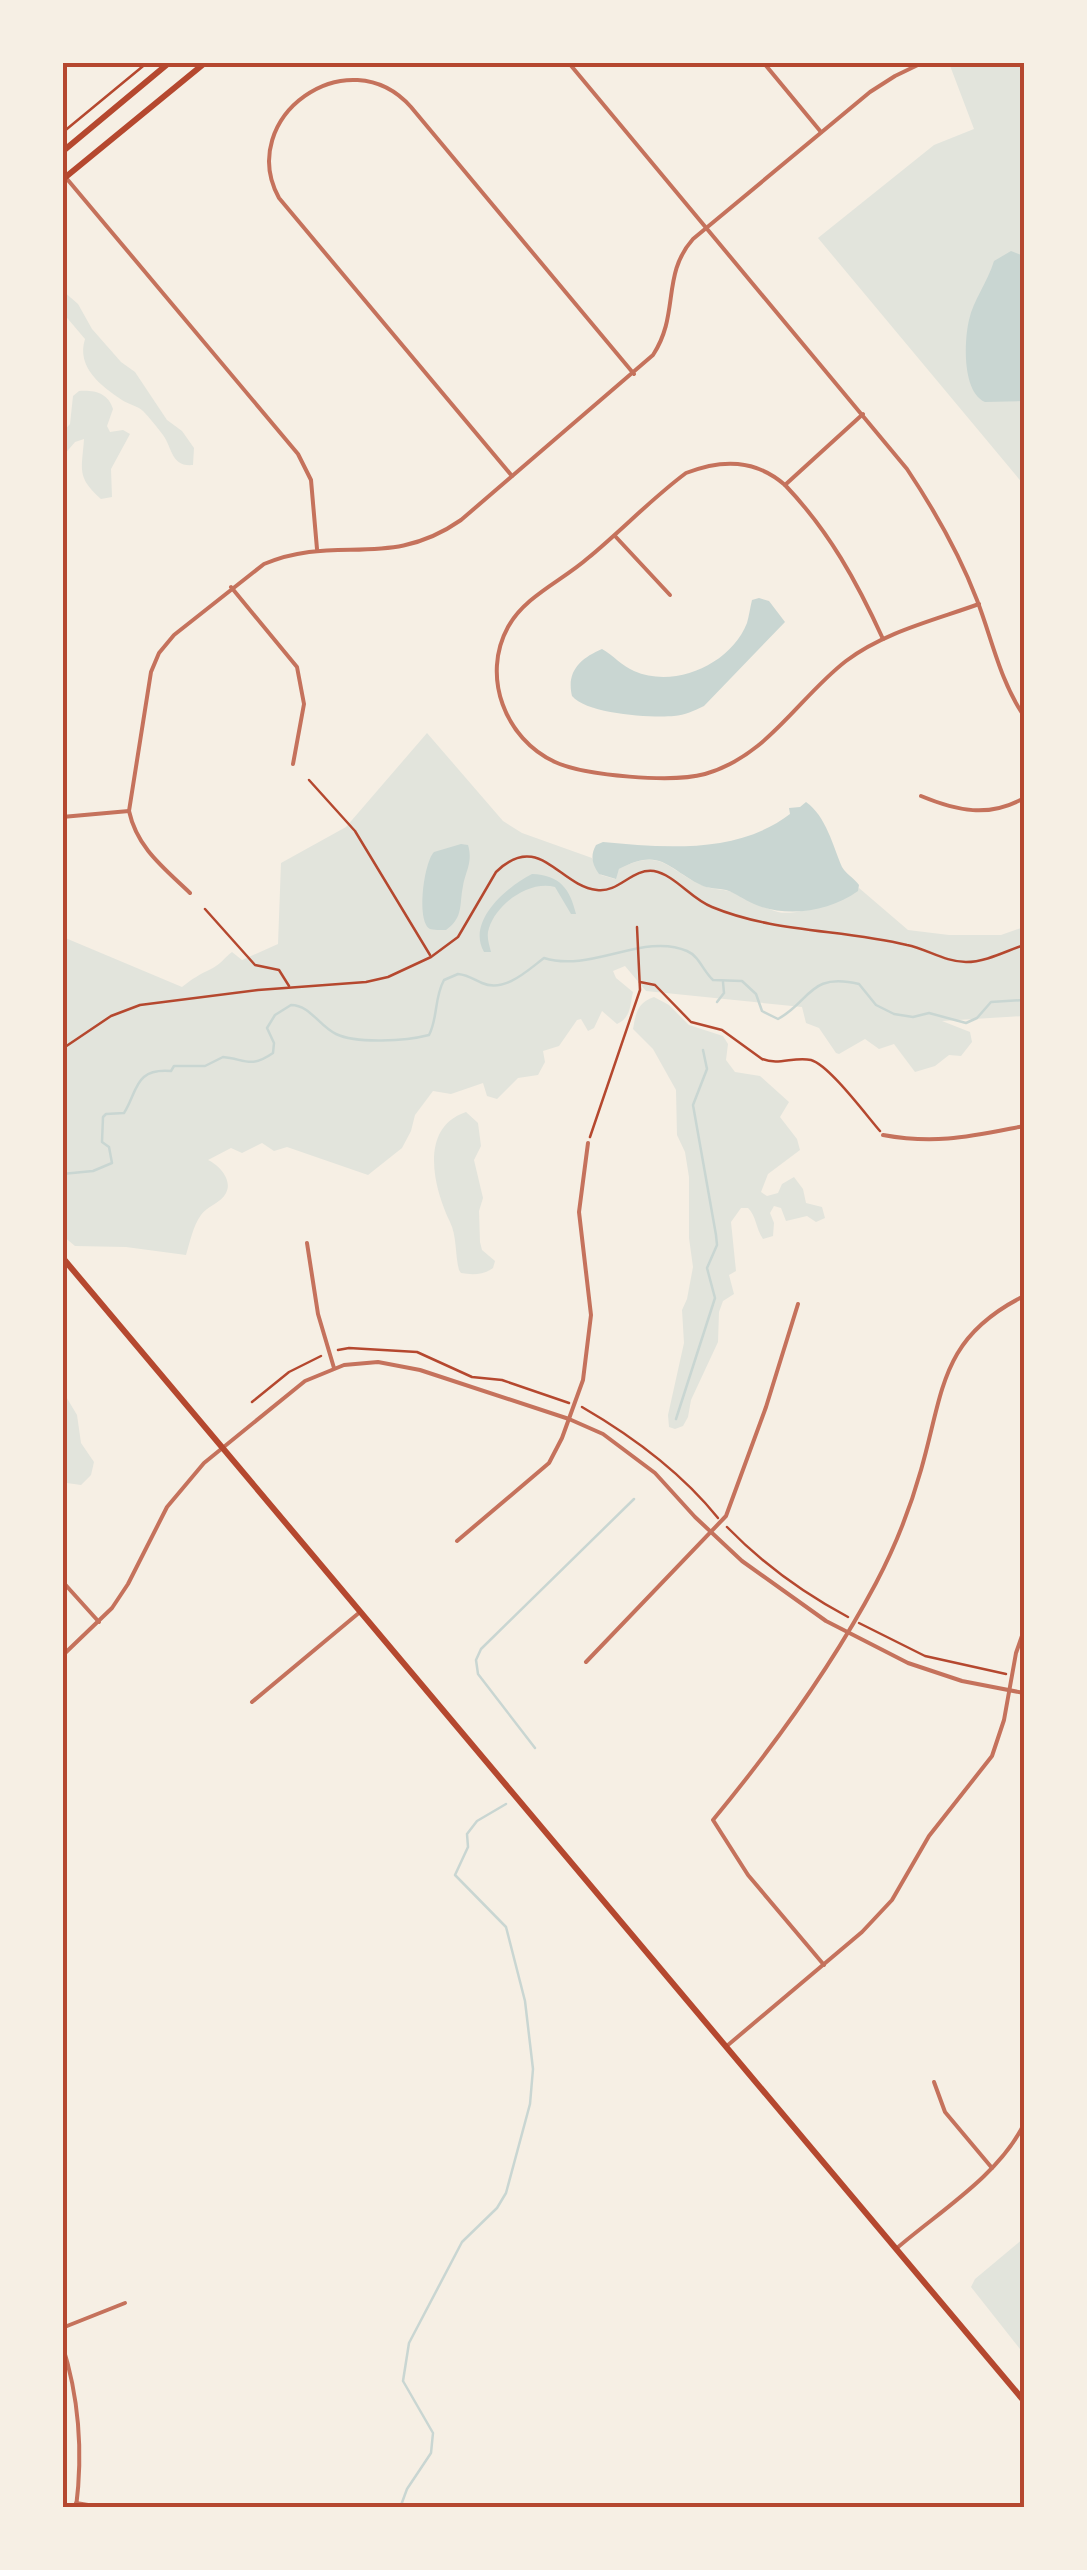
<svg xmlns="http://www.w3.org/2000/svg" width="1087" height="2570" font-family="Helvetica,sans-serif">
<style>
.green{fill:#e2e4dc}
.water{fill:#c9d6d2}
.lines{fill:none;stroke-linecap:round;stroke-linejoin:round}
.stream{stroke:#c9d6d2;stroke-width:2.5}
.path{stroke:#b5482f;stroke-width:2.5}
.minor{stroke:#c5725c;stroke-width:4}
.secondary{stroke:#b5482f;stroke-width:6}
.neatline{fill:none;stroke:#b5482f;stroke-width:4}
</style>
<rect width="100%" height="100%" fill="#f6efe4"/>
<!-- green -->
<g class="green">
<polygon points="949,63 1024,63 1024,485 818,238 934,145 974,129"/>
<path d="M63,291L78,304L92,329L121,362L135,372L167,420L182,431L194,448L193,465C171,467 173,449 163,435C158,428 149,417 143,411C138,406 128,404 122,400C101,386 76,367 85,339L63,313Z"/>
<path d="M79,391C95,390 108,393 113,409L107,426L110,432L123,430L130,434L111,469L112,497L101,499C76,477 82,469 84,439L75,442L63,456V432L70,424L73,396Z"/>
<path d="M427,733L503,821L522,833L592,858L601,875L615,879L619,869C662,846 668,871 704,886C714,890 725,889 735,893C749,899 763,908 778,912C797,917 845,899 859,888L908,930L949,935H1001L1024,927V1016L942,1021L970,1032L972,1042L961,1056L949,1055L935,1066L915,1072L894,1044L879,1049L865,1039L839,1054L836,1053L819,1028L806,1023L802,1007L646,991L625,966L613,971L616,978L633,992C630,1005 631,1018 617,1024L602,1011L594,1028L588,1031L581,1019L577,1020L559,1046L543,1051L545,1062L538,1075L518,1078L497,1099L487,1096L483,1083L451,1094L433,1091L415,1115L411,1131L402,1148L368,1175L287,1147L274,1151L262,1143L242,1153L231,1148L208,1160C219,1165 233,1180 226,1193C221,1203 207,1206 201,1215C193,1226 190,1242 186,1255L126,1247L75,1246L63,1236V937L182,987C192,979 200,974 211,969C220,965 225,957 232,952L242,960L278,944L281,863L346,827Z"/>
<path d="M654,997L669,1005L689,1025L723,1036L728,1044L726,1060L735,1072L760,1076L789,1102L780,1117L797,1139L800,1150L768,1174L761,1192L767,1196L778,1193L782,1184L794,1177L803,1189L806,1203L822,1207L825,1218L816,1222L807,1216L786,1221L781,1208L774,1206L770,1213L774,1223L773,1236L763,1239C756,1229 756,1215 748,1208H741L731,1222L736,1271L729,1275L734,1294L723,1301L719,1312L718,1342L691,1400L688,1417L683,1426L675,1429L669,1427L668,1415L684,1343L682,1310L687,1299L693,1267L689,1238V1177L685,1152L677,1135L676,1090L653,1049L633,1029C636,1013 637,1003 654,997Z"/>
<path d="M466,1112L478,1123L481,1146L474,1160L483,1198L479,1211L480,1242L482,1250L495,1261L493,1268C484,1275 472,1275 461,1273L459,1270C455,1255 457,1236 450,1222C434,1189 418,1128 466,1112Z"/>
<polygon points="62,1390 77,1415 81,1443 94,1462 91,1475 81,1485 67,1483 63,1475"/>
<polygon points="1024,2238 1024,2354 971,2287 975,2279"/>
</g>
<!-- water -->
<g class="water">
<path d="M1011,251L1024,256V401L985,402C962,392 964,341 969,320C973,301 988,281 994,261Z"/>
<path d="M759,598L769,601L785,622L704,706C694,711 685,715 674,716C650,718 587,714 572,696C566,671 581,658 602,649C613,655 622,666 634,671C675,689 731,664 747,623C749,616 750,608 752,600Z"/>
<path d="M806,802C826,816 833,846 842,867C846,874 854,878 859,885L858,891C829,912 786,918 754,904C744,900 736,893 726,890C718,888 711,889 703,886C668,870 662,846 619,869L616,879L599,874C592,864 590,856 596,845L603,842C665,848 738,854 790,814L789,808L800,807Z"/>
<path d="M461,844L468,845C473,862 466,870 463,886C459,905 464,917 446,930C443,930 432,930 430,929C416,921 424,862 434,852Z"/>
<path d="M532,874C560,875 570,889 576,914H571L555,887C530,880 497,903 489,928C486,936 489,944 491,952H484C466,921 508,886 532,874Z"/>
</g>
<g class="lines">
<!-- stream -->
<g class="stream">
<polyline points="717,1002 724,993 723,982"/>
<path d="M62,1174L93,1171L112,1163L109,1147L102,1142L103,1117L106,1114L124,1113C138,1091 134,1068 171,1071L174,1066H205L223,1057C245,1059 250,1069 273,1053L274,1043L267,1028L275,1015L291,1005C310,1005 319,1026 336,1034C357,1044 406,1041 429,1035C438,1018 434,998 444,980L458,974C468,975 473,979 482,983C505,993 528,970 544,958C591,973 644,932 687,951C699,956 703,971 713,980L742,981L756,994L762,1011L778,1019C811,1001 809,972 859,984L876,1005L894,1014L913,1017L929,1013L966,1023L977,1018L991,1002L1024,1000"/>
<polyline points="676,1419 715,1298 707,1268 717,1245 716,1235 693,1105 707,1069 703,1050"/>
<polyline points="535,1748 478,1674 476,1660 481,1649 634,1499"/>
<polyline points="400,2508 407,2489 431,2453 433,2433 403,2381 409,2343 462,2242 497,2208 506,2193 530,2104 533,2069 525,2001 506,1927 455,1875 468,1847 467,1834 477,1821 506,1804"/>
</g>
<!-- path -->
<g class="path">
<polyline points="62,133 148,62"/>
<polyline points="309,780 355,831 430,955"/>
<polyline points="205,909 255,965 279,970 289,986"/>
<path d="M640,982L655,985L691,1022L722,1030L762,1059C779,1066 794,1056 811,1060C829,1065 866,1115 880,1131"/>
<path d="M62,1049L111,1016L140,1005L258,990L366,982L388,977L431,957L458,937L496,872C539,830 559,886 597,890C619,893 632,868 654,871C675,875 691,899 712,907C775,933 842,929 907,945C927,949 945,962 966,962C986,962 1006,951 1024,945"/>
<polyline points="590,1137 640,990 637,927"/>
<polyline points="338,1350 349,1348 417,1352 472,1377 502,1380 569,1403"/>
<polyline points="252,1402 289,1372 321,1356"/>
<path d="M582,1407C632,1436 681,1472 718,1518"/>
<path d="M727,1527C763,1564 803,1593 848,1617"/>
<polyline points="859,1623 925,1656 1006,1674"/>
</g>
<!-- minor -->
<g class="minor">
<path d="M568,62L907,469C935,511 959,553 977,600C992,639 1000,681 1024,716"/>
<polyline points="763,62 821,132"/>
<polyline points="62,173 298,454 311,480 317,549"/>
<path d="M863,414L785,485C755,459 722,459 686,473C651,499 621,531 588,558C562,581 525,596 508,627C481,676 505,739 555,762C585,776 673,783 705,774C768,756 798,698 846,661C884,632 935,620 979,604"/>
<path d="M512,476L279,198C235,118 348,36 411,107L634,374"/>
<path d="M785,485C829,531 857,582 883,639"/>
<polyline points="615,536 670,595"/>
<polyline points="231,587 297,667 304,704 293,764"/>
<path d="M921,796C957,811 989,818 1024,798"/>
<polyline points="62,817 129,811"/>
<path d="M190,893C164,868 137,848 129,811L151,672L159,653L174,635L264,564C337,533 388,571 461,520L653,355C680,314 661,275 693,239L870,92L895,76L924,62"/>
<path d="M883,1135C937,1145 972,1136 1024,1126"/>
<polyline points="307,1243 318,1314 334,1368"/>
<polyline points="457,1541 549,1463 562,1438 583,1380 591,1315 579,1212 588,1143"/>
<polyline points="62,1581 99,1622"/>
<polyline points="62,1656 112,1608 128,1584 167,1507 204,1463 305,1381 344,1365 378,1362 420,1370 569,1419 603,1434 655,1473 695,1517 742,1561 826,1621 908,1663 962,1681 1024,1693"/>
<polyline points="586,1662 726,1516 766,1407 798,1304"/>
<polyline points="252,1702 360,1612"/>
<path d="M824,1965L748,1875L713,1820C774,1746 831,1668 876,1583C895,1547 910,1509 921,1470C944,1390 940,1338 1024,1296"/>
<polyline points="728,2045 862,1932 892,1900 929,1836 992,1756 1004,1720 1016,1653 1024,1630"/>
<polyline points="934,2082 945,2112 992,2168"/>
<path d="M897,2248C940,2211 999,2175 1024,2124"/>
<polyline points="62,2328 125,2303"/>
<path d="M62,2344C79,2397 83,2453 76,2508"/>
<polyline points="76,2503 106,2508"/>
</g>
<!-- secondary -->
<g class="secondary">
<polyline points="62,152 170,62"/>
<polyline points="62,180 206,62"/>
<polyline points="62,1257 1024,2401"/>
</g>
</g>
<!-- border -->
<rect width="1087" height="2570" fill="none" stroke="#f6efe4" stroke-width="130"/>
<rect x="65" y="65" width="957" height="2440" class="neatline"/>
</svg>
